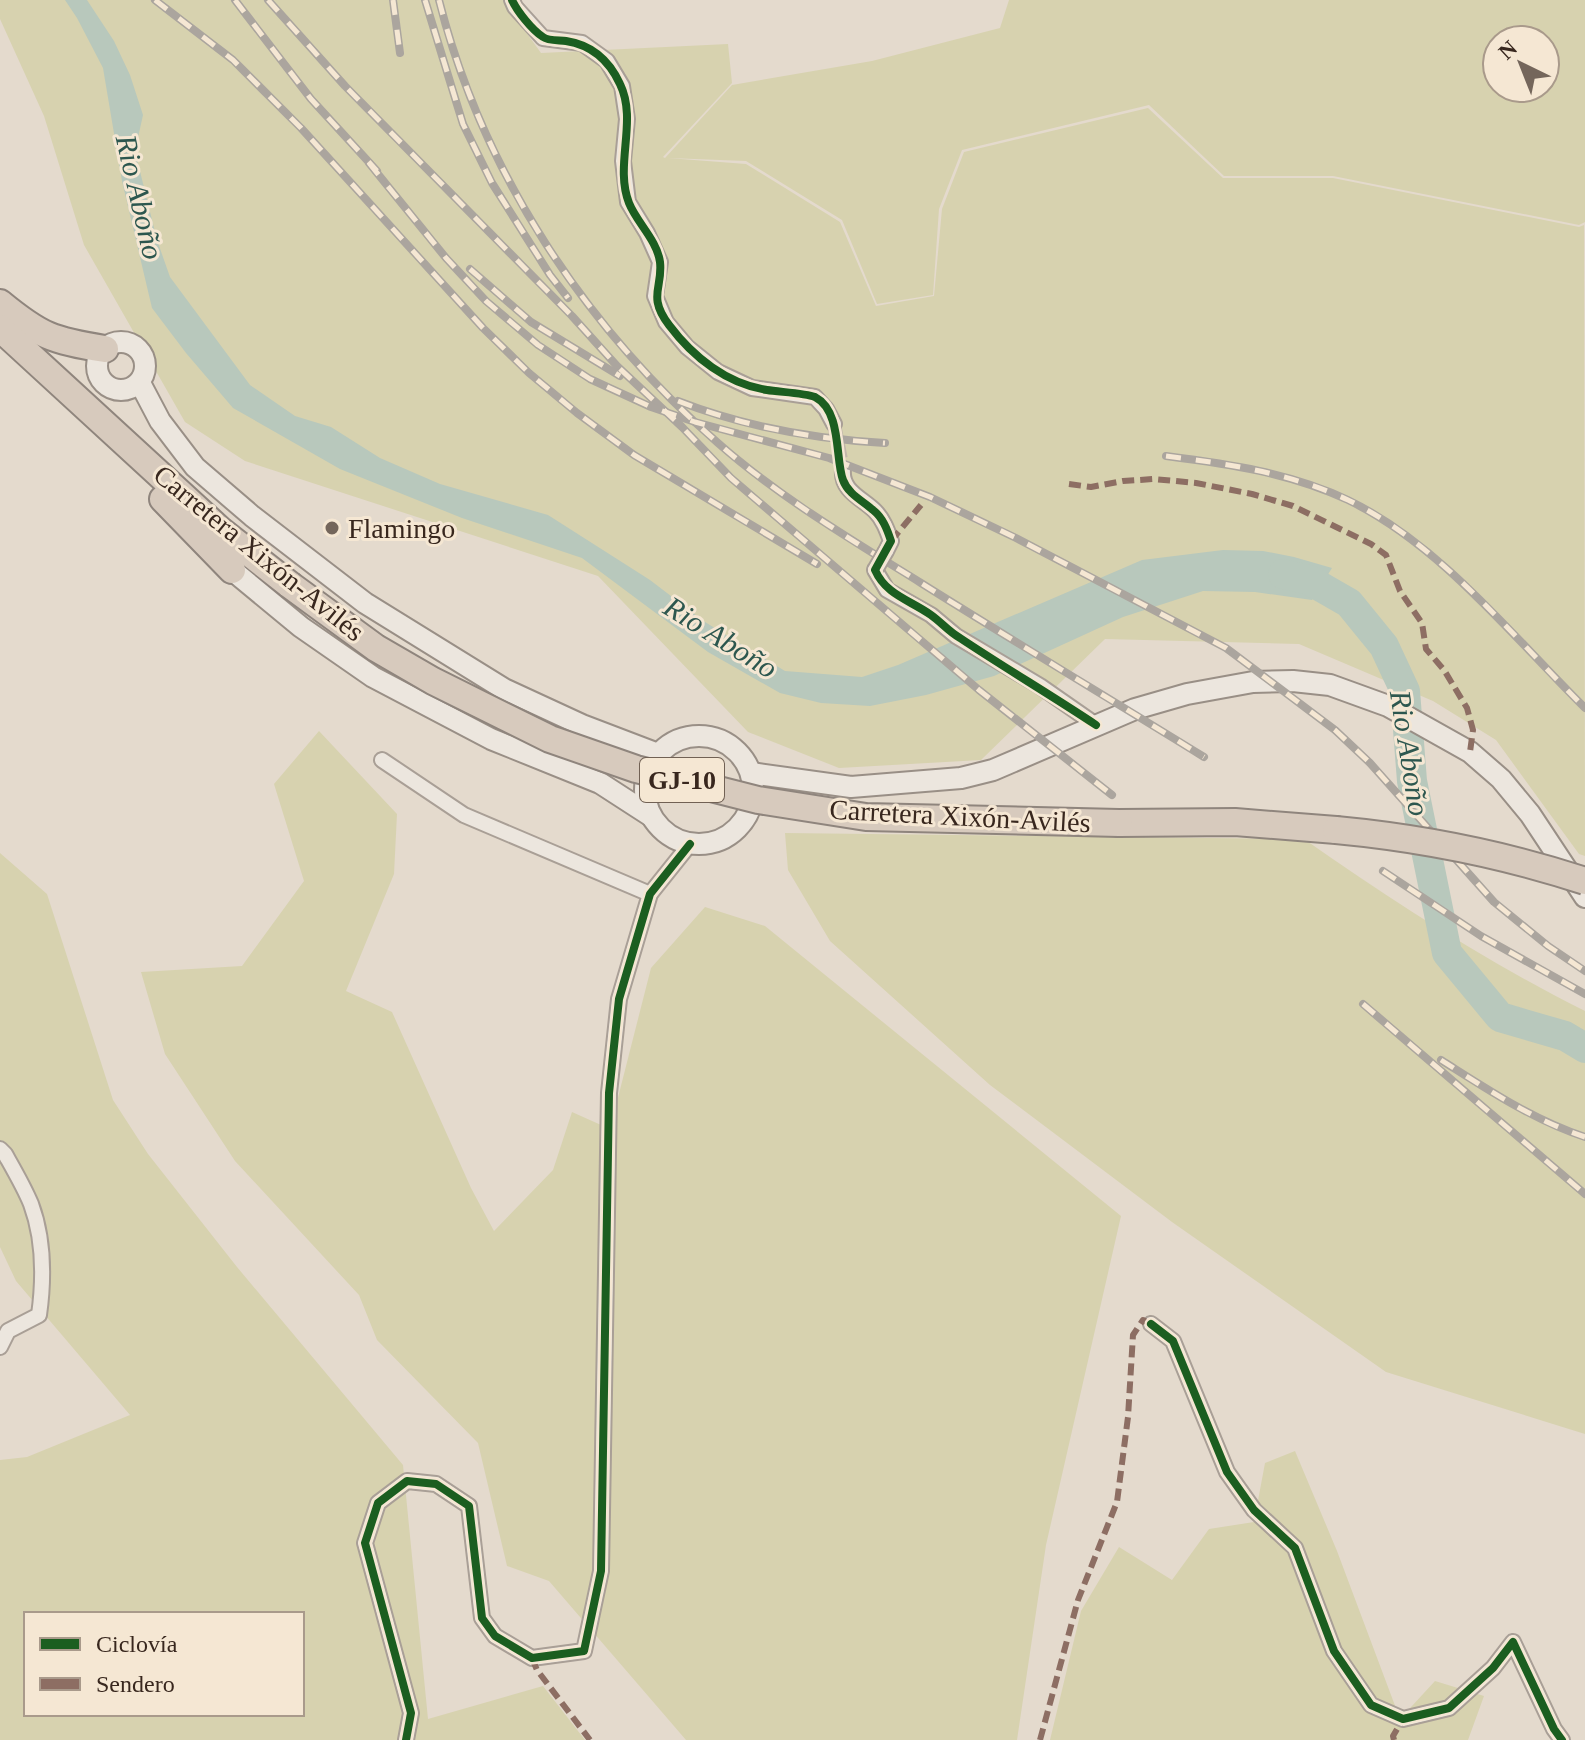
<svg xmlns="http://www.w3.org/2000/svg" width="1585" height="1740" font-family="Georgia,serif">
<style>
.green{fill:#d7d2af;fill-rule:evenodd}
.water{fill:#b8c8bc}
.lines{fill:none;stroke-linecap:round;stroke-linejoin:round}
.river{stroke:#b8c8bc;stroke-width:30}
.street-tunnel{stroke:#c2b6aa;stroke-width:14;stroke-dasharray:14 7;stroke-linecap:butt}
.street-casing{stroke:#a99f96;stroke-width:18}
.secondary-casing{stroke:#998f86;stroke-width:24}
.highway-casing{stroke:#8f857d;stroke-width:30}
.street{stroke:#ece6de;stroke-width:14}
.secondary{stroke:#ece6de;stroke-width:20}
.highway{stroke:#d7cabd;stroke-width:26}
.rail-casing{stroke:#aba59e;stroke-width:8}
.rail{stroke:#f5e7d3;stroke-width:5;stroke-dasharray:15;stroke-linecap:butt}
.street-bridge-casing{stroke:#a99f96;stroke-width:18;stroke-linecap:butt}
.highway-bridge-casing{stroke:#8f857d;stroke-width:30;stroke-linecap:butt}
.street-bridge{stroke:#ece6de;stroke-width:14}
.highway-bridge{stroke:#d7cabd;stroke-width:26}
.quiet{stroke:#8d6e63;stroke-width:6;stroke-dasharray:12 6;stroke-linecap:butt}
.cycleway-casing{stroke:#f5e7d3;stroke-width:13}
.cycleway{stroke:#1b5e20;stroke-width:8}
.poi-dot{fill:#74665b;stroke:#f5e7d3;stroke-width:3}
.labels{text-anchor:middle;dominant-baseline:central;stroke-width:6;stroke-linejoin:round;paint-order:stroke}
.shield{fill:#f5e7d3;stroke:#716154;stroke-width:2}
.shield-label{font-size:26px;font-weight:bold;fill:#38271e}
.poi-label{font-size:28px;fill:#38271e;stroke:#f5e7d3;text-anchor:start}
.street-label{font-size:28px;fill:#38271e;stroke:#f5e7d3}
.water-label{font-size:30px;font-style:italic;fill:#2d574f;stroke:#f5e7d3}
</style>
<rect width="100%" height="100%" fill="#e4dacd"/>
<!-- green -->
<g class="green">
<path d="M0,0H503L541,53L728,44L732,83L663,157L665,158L732,85L872,61L1000,28L1009,0H1585V222L1579,225L1333,176H1224L1149,105L962,150L939,209L933,295L877,304L842,220L746,161L668,158L746,164L840,222L876,306L934,296L942,209L964,152L1148,108L1223,178H1333L1579,227L1584,225L1585,856L1579,854L1496,740L1433,701L1299,644L1105,639L981,760L839,768L748,732L598,576L245,461L185,422L84,245L44,116L0,19ZM1497,40H1545V88H1497Z"/>
<polygon points="319,731 397,814 394,874 346,991 392,1012 471,1188 494,1231 553,1170 572,1112 610,1129 651,968 705,907 765,926 1121,1216 1046,1545 1017,1740 686,1740 549,1581 507,1566 478,1443 377,1340 359,1295 235,1161 165,1054 141,972 242,966 304,881 274,784"/>
<path d="M785,833L1304,839C1394,902 1487,962 1585,1011V1434L1386,1372L1172,1222L990,1085L830,941L788,870Z"/>
<path d="M0,853L47,894L113,1100L148,1154L237,1267L403,1465L428,1719L543,1686L585,1740H0V1460L27,1457L130,1415L16,1281L0,1247ZM26,1614H302V1714H26Z"/>
<polygon points="1295,1451 1337,1551 1400,1719 1435,1681 1484,1696 1468,1740 1050,1740 1081,1611 1119,1547 1172,1580 1209,1529 1254,1522 1265,1463"/>
</g>
<!-- water -->
<polygon class="water" points="65,0 87,0 114,41 130,75 143,115 135,151 157,240 170,277 250,385 295,416 331,427 380,458 440,484 548,515 650,580 705,622 785,671 862,677 898,665 1142,560 1223,550 1263,551 1294,557 1332,568 1312,600 1255,592 1203,591 1123,617 994,676 926,695 870,706 821,703 780,693 708,652 582,558 462,518 340,469 233,408 186,353 152,308 122,181 103,68 77,18"/>
<g class="lines">
<!-- river -->
<polyline class="river" points="1283,574 1309,580 1349,603 1384,646 1405,691 1412,781 1447,953 1500,1017 1565,1036 1585,1048"/>
<!-- street-tunnel -->
<polyline class="street-tunnel" points="834,424 843,470"/>
<defs>
<g id="street">
<polyline points="512,0 515,7 543,38 582,43 607,61 622,86 627,119 623,161 628,202 647,233 660,262 655,296 666,322 687,347 718,372 752,388 815,397 826,409 834,424"/>
<path d="M843,470C841,491 862,498 875,511C883,519 887,530 891,541L886,551"/>
<polyline points="875,570 887,590 931,615 956,636 1040,686 1096,725"/>
<polyline points="382,760 464,815 650,894"/>
<path d="M0,1149L5,1154C14,1170 24,1187 31,1204C44,1239 44,1279 39,1315L8,1331L0,1347"/>
<polyline points="1151,1324 1173,1341 1227,1472 1254,1510 1295,1548 1334,1651 1371,1705 1403,1719 1449,1708 1493,1668 1513,1642 1554,1729 1562,1740"/>
<polyline points="406,1740 411,1713 365,1543 378,1503 407,1481 436,1484 469,1506 482,1618 495,1636 532,1658 584,1651 601,1571 609,1093 619,999 650,894 690,844"/>
</g>
<g id="secondary">
<circle cx="121" cy="366" r="24"/>
<polyline points="140,383 160,421 195,467 252,516 365,603 504,689 582,725 658,754"/>
<polyline points="232,570 301,627 373,677 491,739 600,783 651,816"/>
<circle cx="699" cy="790" r="54"/>
<polyline points="751,773 851,787 961,778 993,770 1135,709 1187,694 1253,682 1293,681 1330,685 1388,706 1470,752 1501,779 1530,814 1585,897"/>
</g>
<g id="highway">
<path d="M0,303C40,336 53,341 105,349"/>
<polyline points="0,328 220,530 290,585"/>
<polyline points="163,499 232,570"/>
<polyline points="1119,823 1235,822 1336,830"/>
</g>
</defs>
<!-- street casing -->
<use href="#street" class="street-casing"/>
<!-- secondary casing -->
<use href="#secondary" class="secondary-casing"/>
<!-- highway casing -->
<use href="#highway" class="highway-casing"/>
<!-- street -->
<use href="#street" class="street"/>
<!-- secondary -->
<use href="#secondary" class="secondary"/>
<!-- highway -->
<use href="#highway" class="highway"/>
<defs>
<g id="rail">
<polyline points="155,0 233,60 301,128 483,328 529,373 577,413 634,455 817,564"/>
<polyline points="235,0 311,99 377,171"/>
<polyline points="268,0 345,86 572,316 617,366 682,427 731,478 979,690 1112,795"/>
<polyline points="393,0 400,53"/>
<polyline points="425,0 463,124 492,183 550,275 568,298"/>
<path d="M439,0C482,171 585,327 718,443C779,497 852,540 921,583C1015,642 1110,699 1204,757"/>
<polyline points="369,163 446,258 486,301 538,345 590,379 651,407 695,422 829,458 930,497 1016,538 1226,648 1335,730 1370,763 1494,902 1548,946 1585,971"/>
<polyline points="470,269 531,322 620,376"/>
<path d="M678,401C745,427 814,439 885,443"/>
<path d="M1166,456C1229,464 1291,473 1348,500C1441,545 1513,637 1585,708"/>
<polyline points="1383,871 1481,936 1585,994"/>
<polyline points="1363,1004 1585,1194"/>
<path d="M1441,1060C1487,1089 1533,1120 1585,1137"/>
</g>
</defs>
<!-- rail casing -->
<use href="#rail" class="rail-casing"/>
<!-- rail -->
<use href="#rail" class="rail"/>
<defs>
<polyline id="street-bridge" points="875,570 886,551"/>
<g id="highway-bridge">
<polyline points="290,585 376,648 433,681 550,739 636,769 758,800 866,817 1119,823"/>
<path d="M1336,830C1421,838 1503,854 1585,881"/>
</g>
</defs>
<!-- street-bridge casing -->
<use href="#street-bridge" class="street-bridge-casing"/>
<!-- highway-bridge casing -->
<use href="#highway-bridge" class="highway-bridge-casing"/>
<!-- street-bridge -->
<use href="#street-bridge" class="street-bridge"/>
<!-- highway-bridge -->
<use href="#highway-bridge" class="highway-bridge"/>
<!-- quiet -->
<g class="quiet">
<polyline points="1069,484 1091,487 1123,481 1154,479 1196,483 1252,494 1293,506 1371,544 1386,555 1400,591 1422,623 1426,649 1444,670 1467,708 1473,730 1470,752"/>
<polyline points="891,541 921,505"/>
<polyline points="532,1658 537,1670 590,1740"/>
<polyline points="1040,1740 1078,1600 1117,1502 1128,1417 1133,1335 1143,1320 1154,1326"/>
<polyline points="1394,1740 1393,1736 1403,1719"/>
</g>
<defs>
<g id="cycleway">
<path d="M512,0C517,11 532,30 543,37C548,41 560,40 566,41C592,45 609,60 620,84C638,121 614,165 629,203C637,223 657,240 660,262C663,288 647,296 669,325C693,357 727,384 767,390C779,392 805,393 815,397C842,411 835,459 843,480C848,494 863,501 873,510C883,518 887,529 891,541L875,570C886,595 910,600 931,615C941,622 949,632 960,638C1005,668 1051,695 1096,725"/>
<polyline points="1151,1324 1173,1341 1227,1472 1254,1510 1295,1548 1334,1651 1371,1705 1403,1719 1449,1708 1493,1668 1513,1642 1554,1729 1562,1740"/>
<polyline points="406,1740 411,1713 365,1543 378,1503 407,1481 436,1484 469,1506 482,1618 495,1636 532,1658 584,1651 601,1571 609,1093 619,999 650,894 690,844"/>
</g>
</defs>
<!-- cycleway casing -->
<use href="#cycleway" class="cycleway-casing"/>
<!-- cycleway -->
<use href="#cycleway" class="cycleway"/>
</g>
<!-- markers -->
<circle class="poi-dot" cx="332" cy="528" r="8"/>
<g class="labels">
<!-- shield labels -->
<rect class="shield" x="640" y="758" width="84" height="44" rx="6"/>
<g class="shield-label">
<text x="682" y="780">GJ-10</text>
</g>
<!-- poi labels -->
<g class="poi-label">
<text x="348" y="528">Flamingo</text>
</g>
<!-- street labels -->
<g class="street-label">
<text transform="translate(259 553) rotate(39)">Carretera Xixón-Avilés</text>
<text transform="translate(960 816) rotate(3)">Carretera Xixón-Avilés</text>
</g>
<!-- water labels -->
<g class="water-label">
<text transform="translate(140 197) rotate(77)">Rio Aboño</text>
<text transform="translate(721 637) rotate(32)">Rio Aboño</text>
<text transform="translate(1410 753) rotate(81)">Rio Aboño</text>
</g>
</g>
<!-- legend -->
<rect x="24" y="1612" width="280" height="104" fill="#f5e7d3" stroke="#a99a8b" stroke-width="2"/>
<rect x="40" y="1638" width="40" height="12" fill="#1b5e20" stroke="#a99a8b" stroke-width="2"/>
<text x="96" y="1652" font-size="24" fill="#38271e">Ciclovía</text>
<rect x="40" y="1678" width="40" height="12" fill="#8d6e63" stroke="#a99a8b" stroke-width="2"/>
<text x="96" y="1692" font-size="24" fill="#38271e">Sendero</text>
<!-- north arrow -->
<g transform="translate(1521 64) rotate(317)"><circle r="38" fill="#f5e7d3" stroke="#a99a8b" stroke-width="2"/>
<path d="M0-6L14 30L0 20L-14 30Z" fill="#74665b"/>
<text y="-12" font-size="22" font-weight="bold" text-anchor="middle" fill="#38271e">N</text>
</g>
</svg>
